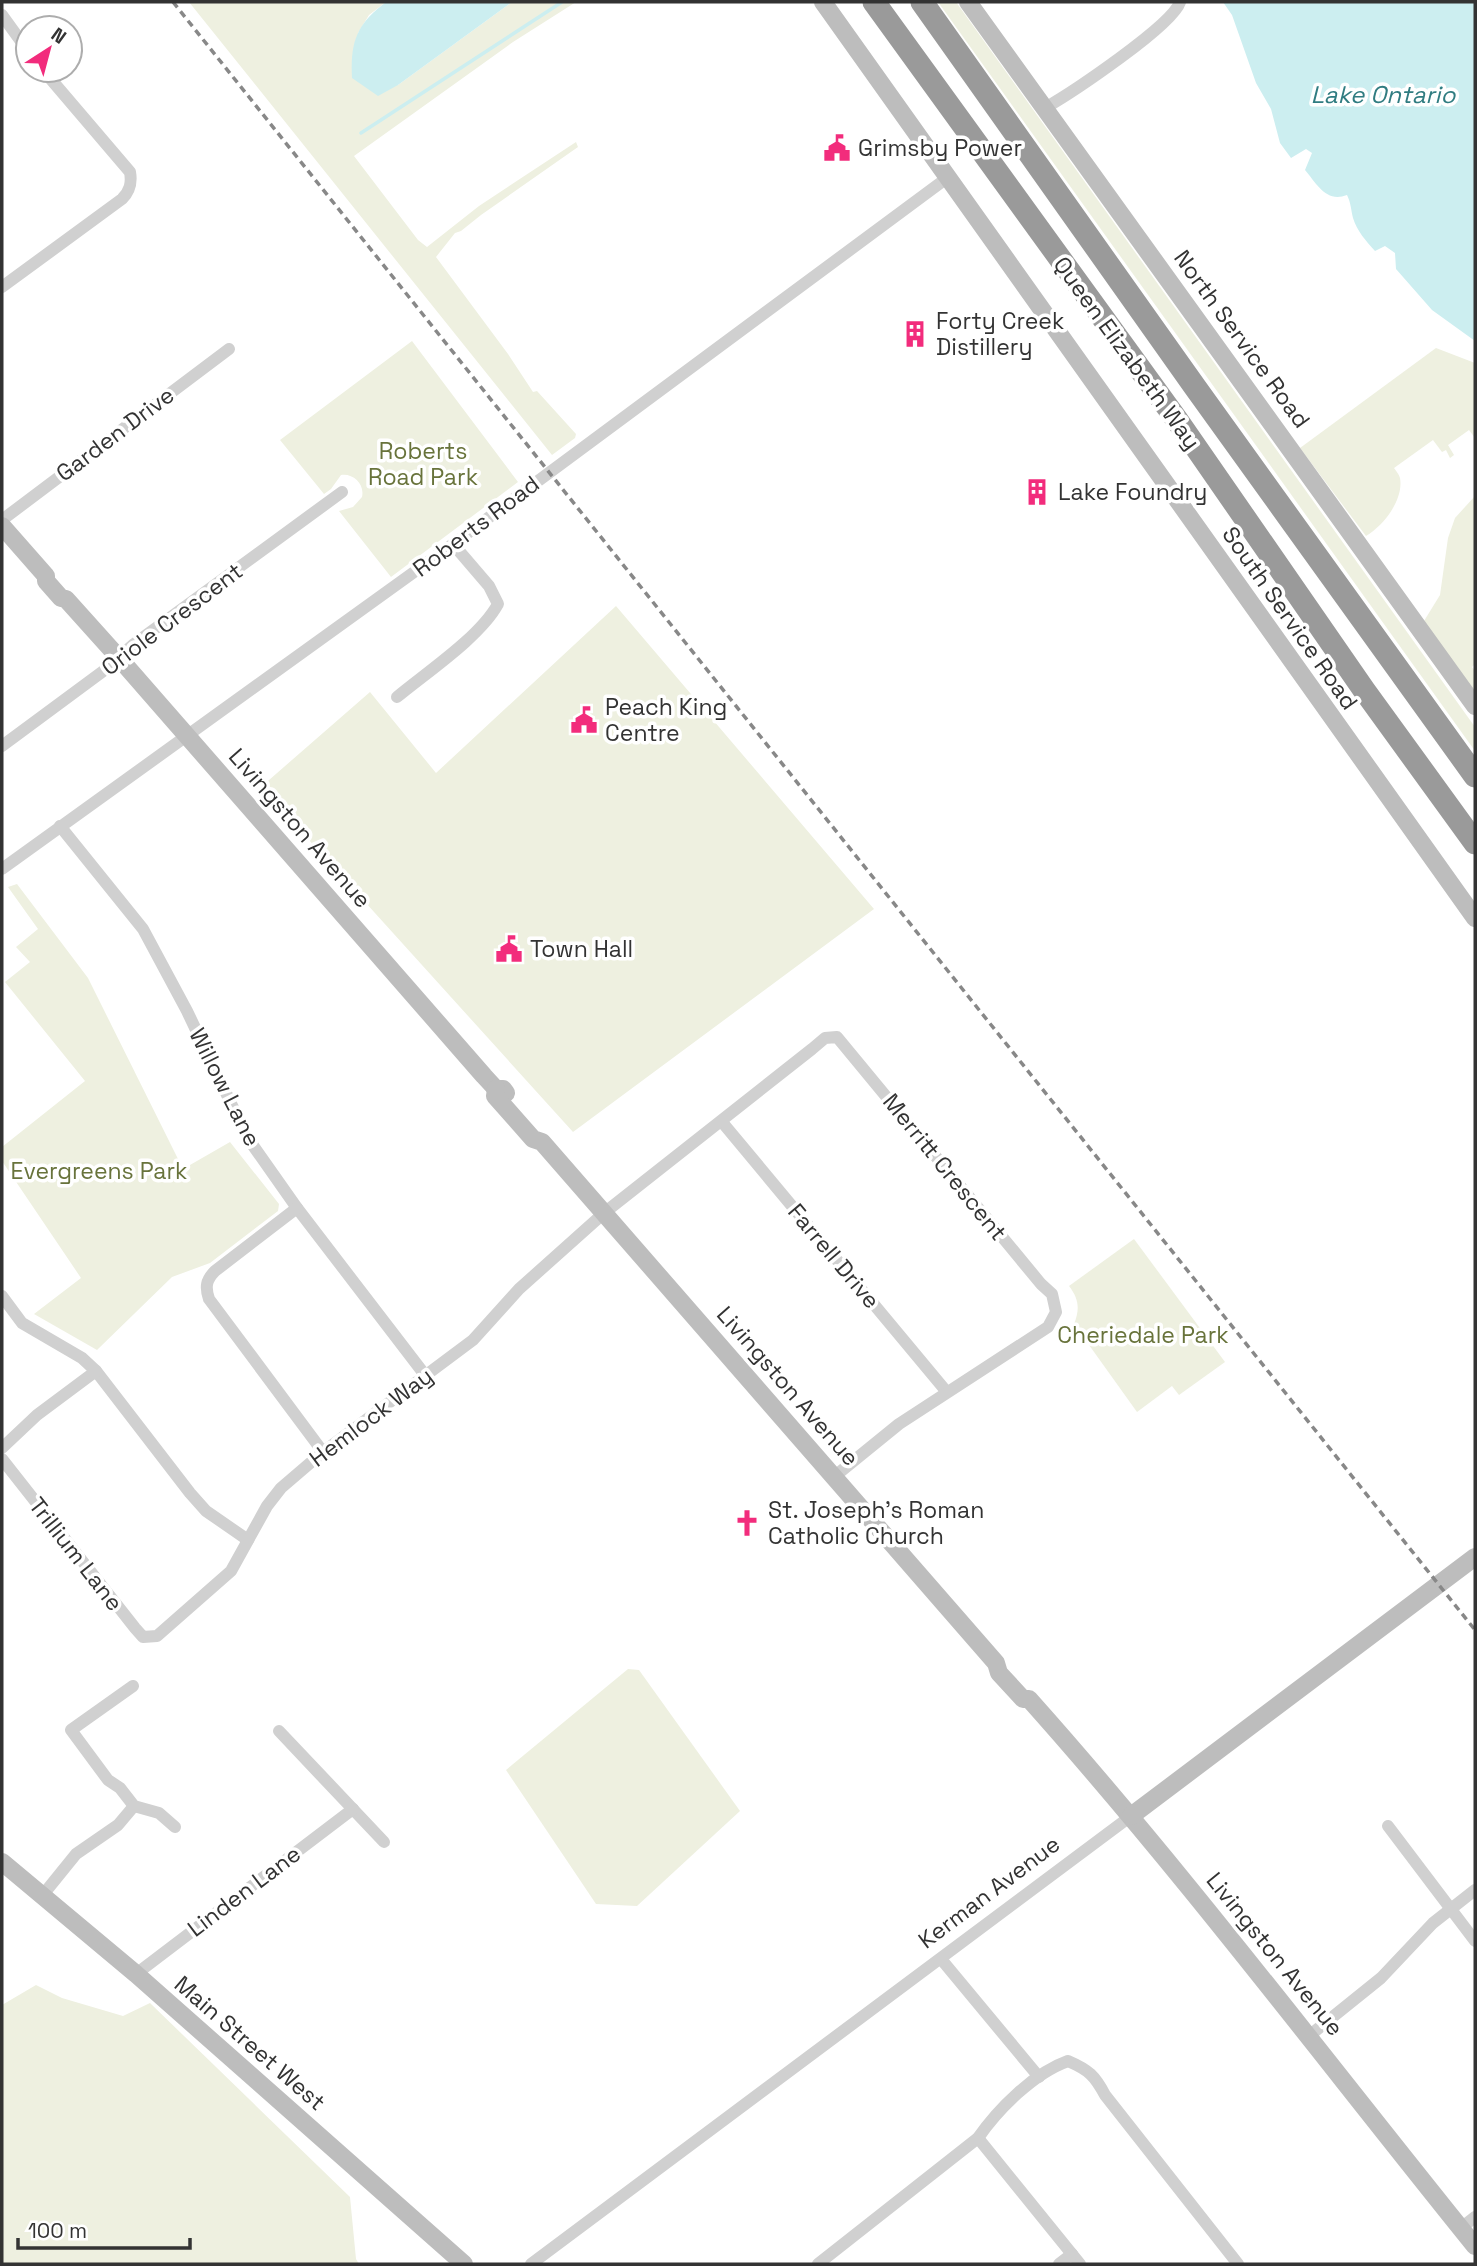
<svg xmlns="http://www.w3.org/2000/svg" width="1477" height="2266" font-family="'Space Grotesk',sans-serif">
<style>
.green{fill:#eef0e0}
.water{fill:#cceef0}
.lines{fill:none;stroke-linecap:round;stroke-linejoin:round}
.stream{stroke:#cceef0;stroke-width:3.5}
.street{stroke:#d0d0d0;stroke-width:12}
.secondary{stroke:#bdbdbd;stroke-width:18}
.highway{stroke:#9a9a9a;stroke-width:23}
.rail{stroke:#888;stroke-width:3.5;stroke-dasharray:7 5;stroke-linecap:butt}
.labels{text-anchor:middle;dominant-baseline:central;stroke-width:7;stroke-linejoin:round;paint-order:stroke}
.poi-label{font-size:23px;fill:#333;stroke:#fff;text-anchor:start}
.street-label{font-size:23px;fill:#333;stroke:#fff}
.park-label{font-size:23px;fill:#68733b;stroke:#fff}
.water-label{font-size:24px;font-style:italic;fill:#307c81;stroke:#fff}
</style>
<rect width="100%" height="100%" fill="#fff"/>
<!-- green -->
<g class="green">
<polygon points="189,2 386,2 369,15 358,33 398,85 512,2 576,2 513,42 354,156 418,240 427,247 479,206 576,142 578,147 481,215 461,231 455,233 436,257 508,354 533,392 537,391 576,434 575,438 552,455"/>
<polygon points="938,2 956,2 1475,727 1475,751"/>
<path d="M412,341L518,482L391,577L339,511L353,507L362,497C365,484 353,473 341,475L331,489L324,494L280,440Z"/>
<path d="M1436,348L1475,363V438L1469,430L1448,445L1454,455L1450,458L1446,450L1442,452L1433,440L1394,468C1396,471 1399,474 1400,478C1404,500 1383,526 1366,536L1300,448Z"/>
<polygon points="1475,496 1475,664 1472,667 1475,671 1475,692 1424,621 1440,595 1448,538 1455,518"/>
<polygon points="616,606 874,909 573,1132 261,787 370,692 436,773"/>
<polygon points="17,884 88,978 183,1169 230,1142 279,1204 278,1211 210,1263 172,1277 97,1350 34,1314 81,1278 2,1161 2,1147 85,1081 5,982 30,962 16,947 38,929 8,887"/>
<path d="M1134,1239L1225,1362L1179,1395L1172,1386L1137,1412L1074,1324C1080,1309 1079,1299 1069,1286Z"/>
<polygon points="628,1669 639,1670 740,1811 637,1906 596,1904 506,1770"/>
<polygon points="36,1985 62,1998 123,2016 150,2003 350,2197 356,2259 359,2264 2,2264 2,2005"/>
</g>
<!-- water -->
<g class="water">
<path d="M386,2H512L398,85L378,96L352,78C350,41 357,24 386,2Z"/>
<path d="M1223,2H1475V341L1432,310L1396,269L1395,253L1385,246L1375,251C1366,241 1357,231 1353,218C1351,210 1351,203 1347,195C1326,203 1317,184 1305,170L1312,153L1306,149L1291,158L1280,143L1271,109L1256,83L1232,15Z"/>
</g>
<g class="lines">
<!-- stream -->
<polyline class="stream" points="361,133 562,2"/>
<!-- street -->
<g class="street">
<polyline points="2,15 28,51"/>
<path d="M1045,108C1071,93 1172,26 1180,2"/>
<path d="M2,287L122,199C130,191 132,183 130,172L43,70"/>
<polyline points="2,520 229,349"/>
<path d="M397,697C427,672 480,637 498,604L489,586L453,544"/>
<polyline points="2,746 102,672 134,644 342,492"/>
<polyline points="60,826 143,929 187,1011 247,1137 297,1208 425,1375"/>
<polyline points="2,869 453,544 947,178"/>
<polyline points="722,1122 946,1391"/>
<path d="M297,1208L215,1271C206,1280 205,1287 209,1299L323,1452"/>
<polyline points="2,1296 22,1323 82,1358 96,1371 190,1493 206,1511 248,1540"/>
<polyline points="2,1448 37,1415 96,1371"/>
<polyline points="2,1459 135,1628 143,1637 157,1636 231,1571 267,1506 281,1488 323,1452 473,1340 519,1289 604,1213 812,1049 825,1038 837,1037 1041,1284 1052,1294 1056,1312 1048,1327 899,1424 835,1476"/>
<polyline points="133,1686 71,1730 108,1780 120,1788 134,1806 159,1813 175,1827"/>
<polyline points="279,1731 384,1842"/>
<polyline points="1388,1826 1475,1941"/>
<polyline points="42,1896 76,1854 118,1825 134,1806"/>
<polyline points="941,1959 1039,2077"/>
<polyline points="136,1974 353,1809"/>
<polyline points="1309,2036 1381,1978 1433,1923 1475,1890"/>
<polyline points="978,2138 1080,2264"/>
<polyline points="1461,2228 1475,2217"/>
<polyline points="531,2264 1131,1816"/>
<path d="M818,2264L978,2138C998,2109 1034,2073 1068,2061C1089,2070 1095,2076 1105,2095L1238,2264"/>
<polyline points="1059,2264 1072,2254"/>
</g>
<!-- secondary -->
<g class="secondary">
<polyline points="823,2 1475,918"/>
<polyline points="968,2 1475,706"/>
<polyline points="2,526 46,576 46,581 61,598 66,599 119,658 484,1076 496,1089 503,1089 506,1093"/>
<path d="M496,1089L495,1096L533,1139L542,1142L996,1663L999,1673L1023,1699H1029C1186,1875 1327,2063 1475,2246"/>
<polyline points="1131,1816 1475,1557"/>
<polyline points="2,1862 136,1974 464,2264"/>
</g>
<!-- highway -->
<g class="highway">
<polyline points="874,2 1177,420 1364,690 1475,843"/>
<polyline points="922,2 1195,387 1475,776"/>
</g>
<!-- rail -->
<polyline class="rail" points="173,2 1475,1630"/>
</g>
<!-- icons -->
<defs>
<symbol id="civic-bare" viewBox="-9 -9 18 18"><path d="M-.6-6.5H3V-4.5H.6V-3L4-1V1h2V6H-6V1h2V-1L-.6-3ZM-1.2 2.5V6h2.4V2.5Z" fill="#f22c7c" stroke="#fff" stroke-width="2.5" paint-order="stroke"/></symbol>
<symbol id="building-bare" viewBox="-9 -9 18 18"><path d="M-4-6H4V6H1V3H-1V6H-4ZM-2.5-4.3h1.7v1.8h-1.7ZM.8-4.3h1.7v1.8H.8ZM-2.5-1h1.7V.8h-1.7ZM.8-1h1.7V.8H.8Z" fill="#f22c7c" stroke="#fff" stroke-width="2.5" paint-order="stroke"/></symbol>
<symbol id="church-bare" viewBox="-9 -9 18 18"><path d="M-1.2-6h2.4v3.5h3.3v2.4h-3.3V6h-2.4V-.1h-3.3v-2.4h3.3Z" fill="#f22c7c" stroke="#fff" stroke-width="2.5" paint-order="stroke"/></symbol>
</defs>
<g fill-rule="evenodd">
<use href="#civic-bare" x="818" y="129" width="38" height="38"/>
<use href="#building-bare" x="896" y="315" width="38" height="38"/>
<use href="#building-bare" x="1018" y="473" width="38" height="38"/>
<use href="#civic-bare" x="565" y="701" width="38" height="38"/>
<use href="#civic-bare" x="490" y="930" width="38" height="38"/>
<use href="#church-bare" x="728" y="1504" width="38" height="38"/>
</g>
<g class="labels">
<!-- poi labels -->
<g class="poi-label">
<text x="858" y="148">Grimsby Power</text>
<text x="936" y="321">Forty Creek<tspan x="936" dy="26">Distillery</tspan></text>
<text x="1058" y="492">Lake Foundry</text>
<text x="605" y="707">Peach King<tspan x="605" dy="26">Centre</tspan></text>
<text x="530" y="949">Town Hall</text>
<text x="768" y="1510">St. Joseph's Roman<tspan x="768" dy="26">Catholic Church</tspan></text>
</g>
<!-- street labels -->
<g class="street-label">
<text transform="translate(1242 339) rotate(54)">North Service Road</text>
<text transform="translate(1127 353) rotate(54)">Queen Elizabeth Way</text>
<text transform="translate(115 434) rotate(-37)">Garden Drive</text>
<text transform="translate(476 526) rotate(-37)">Roberts Road</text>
<text transform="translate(1290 618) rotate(55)">South Service Road</text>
<text transform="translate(172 619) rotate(-37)">Oriole Crescent</text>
<text transform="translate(300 828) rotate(49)">Livingston Avenue</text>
<text transform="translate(225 1087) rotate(63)">Willow Lane</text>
<text transform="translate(945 1167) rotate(51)">Merritt Crescent</text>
<text transform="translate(834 1256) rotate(50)">Farrell Drive</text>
<text transform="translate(788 1386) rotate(49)">Livingston Avenue</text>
<text transform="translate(371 1417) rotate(-37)">Hemlock Way</text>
<text transform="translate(76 1554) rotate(52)">Trillium Lane</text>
<text transform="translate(244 1891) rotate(-37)">Linden Lane</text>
<text transform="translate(989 1892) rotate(-37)">Kerman Avenue</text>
<text transform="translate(1275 1954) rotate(51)">Livingston Avenue</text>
<text transform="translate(250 2043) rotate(41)">Main Street West</text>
</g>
<!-- park labels -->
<g class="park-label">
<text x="423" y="451">Roberts<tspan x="423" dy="26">Road Park</tspan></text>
<text x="99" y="1171">Evergreens Park</text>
<text x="1143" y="1335">Cheriedale Park</text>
</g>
<!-- water labels -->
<g class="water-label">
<text x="1383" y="94">Lake Ontario</text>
</g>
</g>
<!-- border -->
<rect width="1477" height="2266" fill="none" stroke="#333333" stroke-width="7"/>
<!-- north arrow -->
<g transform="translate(49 49) rotate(36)"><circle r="33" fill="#ffffff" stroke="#adadad" stroke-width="2"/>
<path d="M0-5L12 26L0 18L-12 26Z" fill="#f22c7c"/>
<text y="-10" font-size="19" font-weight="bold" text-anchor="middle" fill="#333333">N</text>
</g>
<!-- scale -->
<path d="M18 2238v10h172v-10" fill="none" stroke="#333333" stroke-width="3.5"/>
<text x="28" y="2238" font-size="21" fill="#333333" stroke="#ffffff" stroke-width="5" paint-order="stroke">100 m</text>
</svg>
